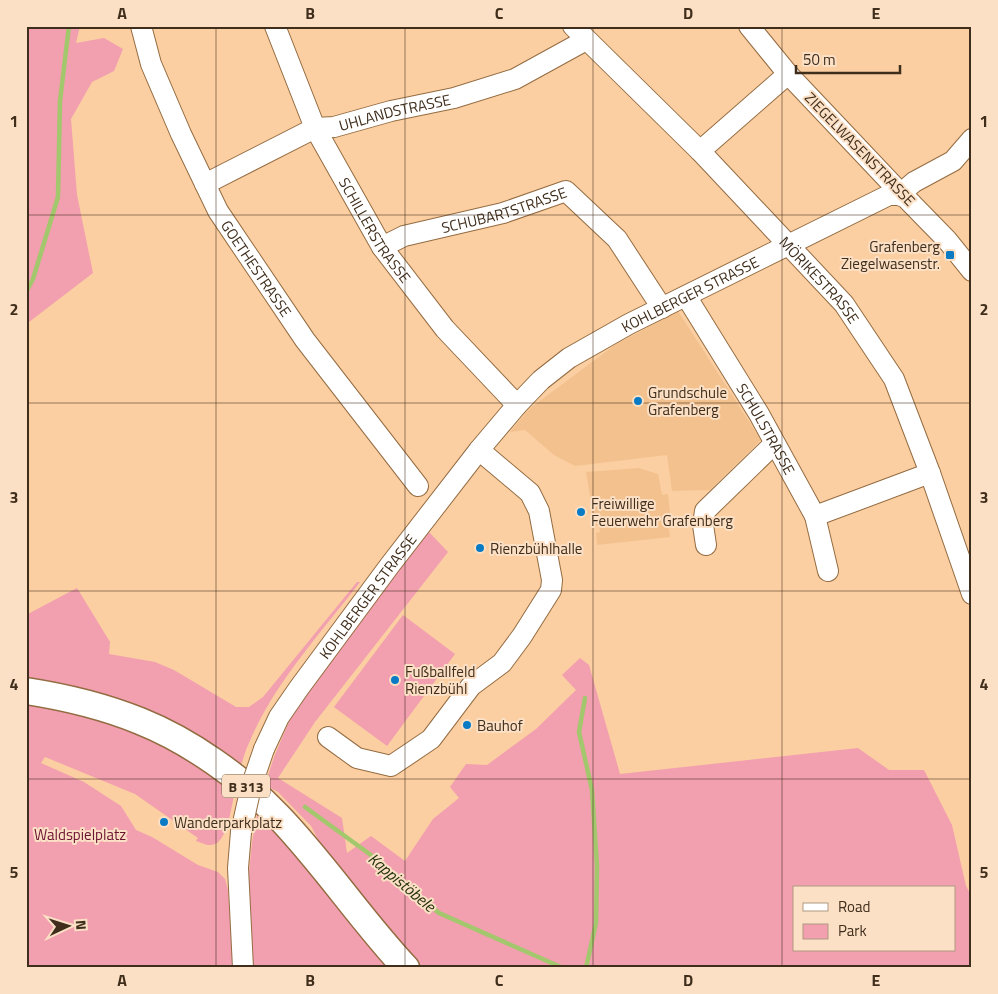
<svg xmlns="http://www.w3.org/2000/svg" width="998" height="994" font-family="'Titillium Web',sans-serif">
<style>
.built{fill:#f3c18e}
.green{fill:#f29faf;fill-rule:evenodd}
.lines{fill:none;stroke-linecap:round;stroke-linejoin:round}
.stream{stroke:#a3c76c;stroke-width:4.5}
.minor-casing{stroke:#946c42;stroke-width:22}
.major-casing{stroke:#946c42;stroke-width:29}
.minor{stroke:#fff;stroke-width:20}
.major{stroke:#fff;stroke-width:26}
.minor-bridge-casing{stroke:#946c42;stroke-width:22;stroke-linecap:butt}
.minor-bridge{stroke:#fff;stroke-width:20}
.grid{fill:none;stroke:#402e1c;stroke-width:1;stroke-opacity:0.55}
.poi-dot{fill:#097ac4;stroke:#fbe0c5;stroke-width:2}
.labels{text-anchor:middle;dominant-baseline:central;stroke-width:4;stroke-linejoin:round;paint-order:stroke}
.shield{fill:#fbe0c5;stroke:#78634f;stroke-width:1}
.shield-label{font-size:14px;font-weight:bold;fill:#402e1c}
.street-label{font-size:15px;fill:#402e1c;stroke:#fbe0c5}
.poi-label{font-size:15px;fill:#402e1c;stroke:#fbe0c5;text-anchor:start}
.park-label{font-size:15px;fill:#6c1331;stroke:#fbe0c5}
.water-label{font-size:16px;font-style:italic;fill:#24320c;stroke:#fbe0c5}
.neatline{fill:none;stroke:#402e1c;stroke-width:2}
.grid-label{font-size:16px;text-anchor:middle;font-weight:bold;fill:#402e1c}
</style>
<rect width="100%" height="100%" fill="#fbcfa2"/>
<!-- built -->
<g class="built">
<polygon points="678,311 761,440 710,490 672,491 667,455 575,466 554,455 525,430 510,432 529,409 615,345"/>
<polygon points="639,468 658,474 662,495 668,494 671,521 668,522 670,537 597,545 596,533 600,532 599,526 595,526 586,472"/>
</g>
<!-- green -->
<g class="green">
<polygon points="30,26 80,26 76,43 104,38 123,49 114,71 92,82 71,119 77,195 93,273 29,322 26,345 26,28"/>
<path d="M428,531L448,552L315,722L278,778L342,818L347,853L371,836L405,861L433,819L459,798L450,787L466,764L487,765L536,729L576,690L562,675L580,658L589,665L620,774L858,748L889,770H924L952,825L966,886L972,897V968H421L387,933L321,845L311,826L278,792L265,785L274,757L290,719L335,654ZM794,888H954V950H794Z"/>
<path d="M357,582H360C321,633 274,683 249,743C245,751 243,760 240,769L26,680V615L77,588L110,642L109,654L155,662L174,670L236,707H249L263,697Z"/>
<polygon points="403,615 455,654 387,746 334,707"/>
<path d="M26,702C75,707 142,730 185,755C202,765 218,778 235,790C232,803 228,839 215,844C209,847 202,843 196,841L198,838L135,794L45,757L41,763L84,782L121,806L136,830L152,837L198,865L218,872L225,879L228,890L234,968H26Z"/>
<polygon points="258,811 293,847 391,968 251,968 249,873 252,842"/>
</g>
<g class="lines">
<!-- stream -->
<g class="stream">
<polyline points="26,292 33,279 58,197 60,101 69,26"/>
<polyline points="585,698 579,732 592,790 597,866 596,923 586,968"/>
<polyline points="305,807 375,858 439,913 563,968"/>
</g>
<defs>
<g id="minor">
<path id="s1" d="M141,26L151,64L181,134L218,211L305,340L418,486"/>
<path id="s2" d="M275,26L315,128L382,247L445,329L517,405"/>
<path id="s3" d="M573,26L700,151L844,304L894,379L930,473L972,594"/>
<polyline points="749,26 788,74 893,185 899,195 906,198 947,240 972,271"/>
<polyline points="700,151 788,74"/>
<path id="s4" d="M205,184L315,128L334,127L391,111L454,98L515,79L586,40"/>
<path id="s5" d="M382,247L404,236L503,213L566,191L617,239L662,308"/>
<path id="s6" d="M686,296L759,414L815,516L828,571"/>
<polyline points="815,516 930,473"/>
<polyline points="706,545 703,525 705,511 774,444"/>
<polyline points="328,737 357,758 391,766 431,739 471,686 502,663 522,636 551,590 552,580 539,511 530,493 479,450"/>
<path id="s7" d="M264,749L279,717L299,688L390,565L479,450L517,405L541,380L569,358L629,324L889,195H899L914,182L953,161L972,139"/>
<polyline points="241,832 238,868 243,968"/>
</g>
<path id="major" d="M26,691C65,697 103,706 140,721C190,741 242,778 279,817C325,865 361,920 406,968"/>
</defs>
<!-- minor casing -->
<use href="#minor" class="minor-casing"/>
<!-- major casing -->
<use href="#major" class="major-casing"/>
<!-- minor -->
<use href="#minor" class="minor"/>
<!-- major -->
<use href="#major" class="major"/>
<defs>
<polyline id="minor-bridge" points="241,832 251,787 264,749"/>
</defs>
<!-- minor-bridge casing -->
<use href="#minor-bridge" class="minor-bridge-casing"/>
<!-- minor-bridge -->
<use href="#minor-bridge" class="minor-bridge"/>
</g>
<!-- grid -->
<path class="grid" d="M216,26V968M405,26V968M593,26V968M782,26V968M26,215H972M26,403H972M26,591H972M26,779H972"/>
<!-- markers -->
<g class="poi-dot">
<rect x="945" y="250" width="10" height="10" rx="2.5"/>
<circle cx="638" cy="401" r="5"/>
<circle cx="581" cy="512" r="5"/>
<circle cx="480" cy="548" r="5"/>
<circle cx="395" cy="680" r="5"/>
<circle cx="467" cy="725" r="5"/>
<circle cx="164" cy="822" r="5"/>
</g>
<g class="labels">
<!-- shield labels -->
<rect class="shield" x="222" y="774.5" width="48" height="23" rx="4"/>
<g class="shield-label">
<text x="246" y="786">B 313</text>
</g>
<!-- street labels -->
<g class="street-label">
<text stroke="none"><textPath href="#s4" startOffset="205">UHLANDSTRASSE</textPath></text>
<text transform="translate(860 149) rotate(46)">ZIEGELWASENSTRASSE</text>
<text stroke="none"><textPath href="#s5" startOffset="128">SCHUBARTSTRASSE</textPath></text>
<text stroke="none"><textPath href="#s2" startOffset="228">SCHILLERSTRASSE</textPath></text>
<text stroke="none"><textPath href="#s1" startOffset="270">GOETHESTRASSE</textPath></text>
<text stroke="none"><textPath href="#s3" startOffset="354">MÖRIKESTRASSE</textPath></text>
<text stroke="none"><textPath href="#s7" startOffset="635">KOHLBERGER STRASSE</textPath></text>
<text stroke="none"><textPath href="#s6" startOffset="155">SCHULSTRASSE</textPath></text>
<text stroke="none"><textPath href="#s7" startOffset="185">KOHLBERGER STRASSE</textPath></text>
</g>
<!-- poi labels -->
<g class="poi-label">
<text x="940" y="246" text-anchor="end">Grafenberg<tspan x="940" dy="17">Ziegelwasenstr.</tspan></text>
<text x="648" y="392">Grundschule<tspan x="648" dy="17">Grafenberg</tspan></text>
<text x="591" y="503">Freiwillige<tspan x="591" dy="17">Feuerwehr Grafenberg</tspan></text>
<text x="490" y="548">Rienzbühlhalle</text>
<text x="405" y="671">Fußballfeld<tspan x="405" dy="17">Rienzbühl</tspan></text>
<text x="477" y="725">Bauhof</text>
<text x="174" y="822">Wanderparkplatz</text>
</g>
<!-- park labels -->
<g class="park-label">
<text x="80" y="834">Waldspielplatz</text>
</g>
<!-- water labels -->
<g class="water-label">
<text transform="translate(402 882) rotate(40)">Kappistöbele</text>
</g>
</g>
<!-- border -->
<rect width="998" height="994" fill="none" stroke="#fbe0c5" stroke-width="55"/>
<!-- legend -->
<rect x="793" y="886" width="162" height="65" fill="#fbe0c5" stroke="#b09981"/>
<rect x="803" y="903" width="25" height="8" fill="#ffffff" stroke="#b09981"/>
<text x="838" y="912" font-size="15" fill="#402e1c">Road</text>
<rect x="803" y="924" width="25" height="15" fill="#f29faf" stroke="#b09981"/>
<text x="838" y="936" font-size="15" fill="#402e1c">Park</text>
<!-- north arrow -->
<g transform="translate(68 926) rotate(86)" stroke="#fbe0c5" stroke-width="4" paint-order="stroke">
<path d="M0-4L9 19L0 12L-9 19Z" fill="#402e1c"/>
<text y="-8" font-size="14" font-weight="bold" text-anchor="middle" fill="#402e1c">N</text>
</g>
<!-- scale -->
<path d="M796 65v8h104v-8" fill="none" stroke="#402e1c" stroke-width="2.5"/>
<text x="803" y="65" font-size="15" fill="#402e1c" stroke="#fbe0c5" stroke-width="4" paint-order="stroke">50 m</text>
<rect x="28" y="28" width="942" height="938" class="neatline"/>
<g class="grid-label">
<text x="122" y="19">A</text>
<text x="310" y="19">B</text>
<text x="499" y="19">C</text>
<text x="688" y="19">D</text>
<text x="876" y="19">E</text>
<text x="14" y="127">1</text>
<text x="984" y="127">1</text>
<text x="14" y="315">2</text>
<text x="984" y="315">2</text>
<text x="14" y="503">3</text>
<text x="984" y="503">3</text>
<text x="14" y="690">4</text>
<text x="984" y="690">4</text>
<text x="14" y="878">5</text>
<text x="984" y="878">5</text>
<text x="122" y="986">A</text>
<text x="310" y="986">B</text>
<text x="499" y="986">C</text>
<text x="688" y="986">D</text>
<text x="876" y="986">E</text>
</g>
</svg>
